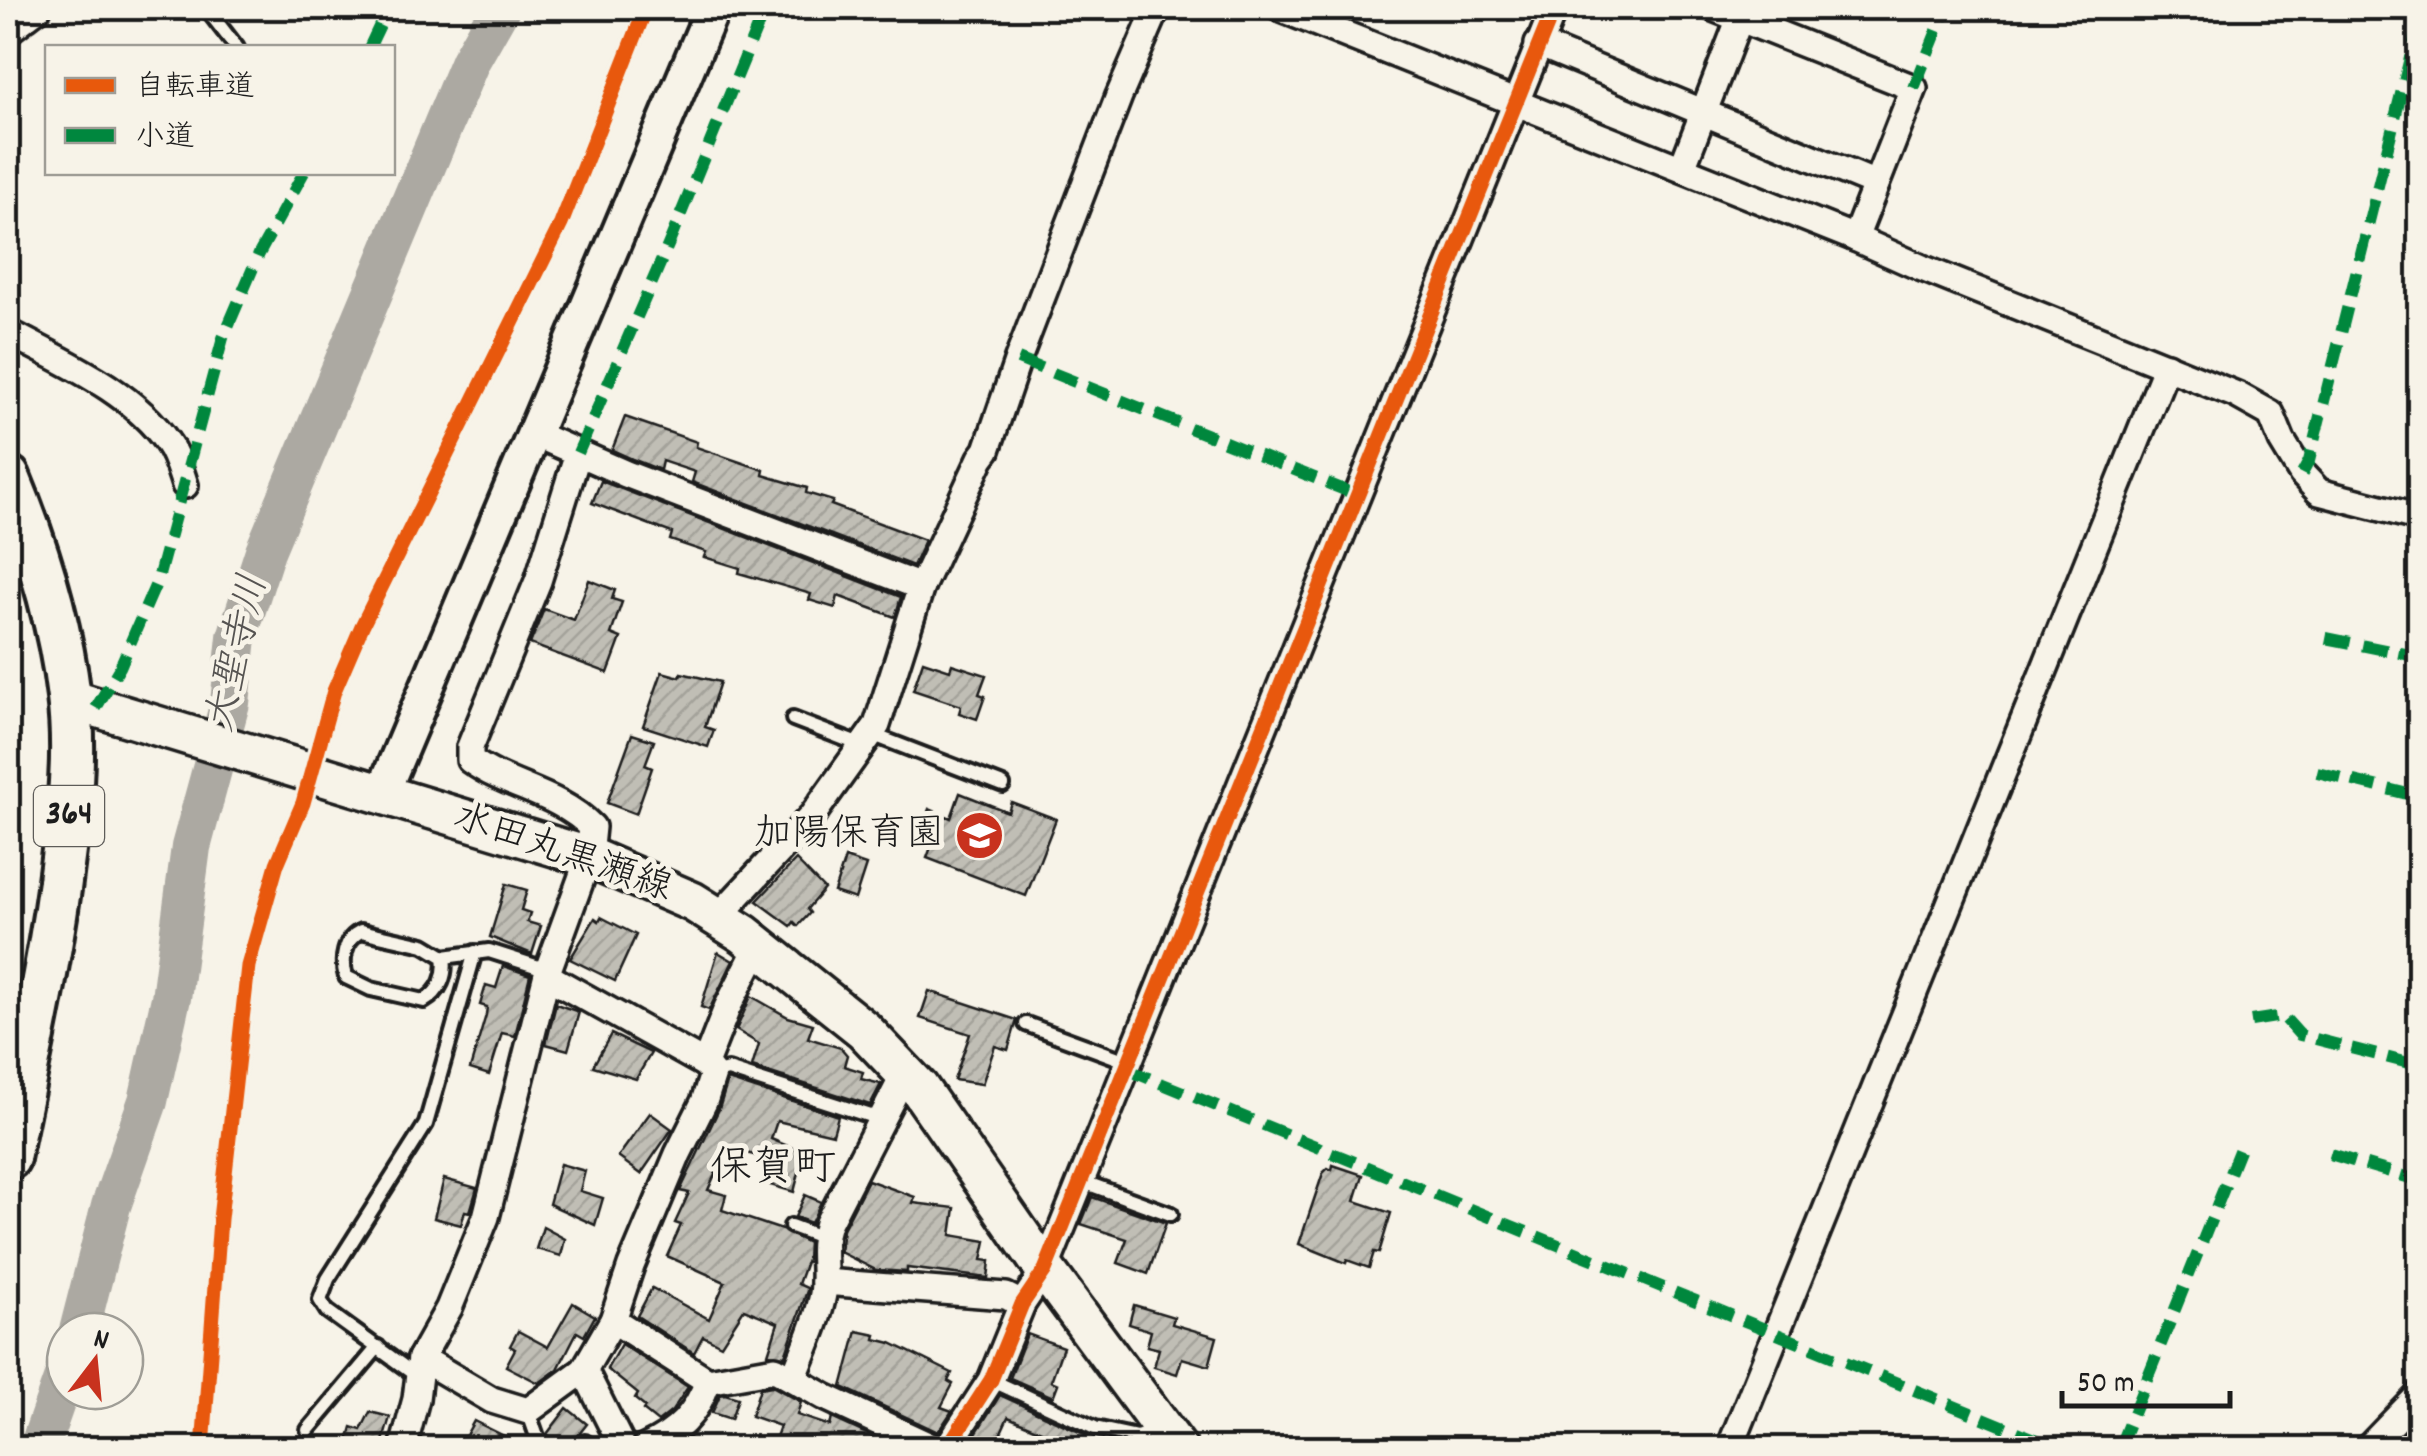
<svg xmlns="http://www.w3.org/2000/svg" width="2427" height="1456" font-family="Dekko,'Klee One',sans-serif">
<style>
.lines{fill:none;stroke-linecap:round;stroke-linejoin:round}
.river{stroke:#aca9a2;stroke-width:40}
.building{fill:url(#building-hatch);stroke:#1c1c1c;stroke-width:2.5}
.service-casing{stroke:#1c1c1c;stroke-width:20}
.minor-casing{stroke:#1c1c1c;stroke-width:32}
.tertiary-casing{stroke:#1c1c1c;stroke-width:40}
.secondary-casing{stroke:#1c1c1c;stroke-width:45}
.trunk-casing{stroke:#1c1c1c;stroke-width:50}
.service{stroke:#f7f3e8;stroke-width:12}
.minor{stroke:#f7f3e8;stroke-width:25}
.tertiary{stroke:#f7f3e8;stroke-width:32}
.secondary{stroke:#f7f3e8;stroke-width:38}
.trunk{stroke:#f7f3e8;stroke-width:42}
.quiet{stroke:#00873e;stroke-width:12;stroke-dasharray:25 12;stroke-linecap:butt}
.cycleway-casing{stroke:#f7f3e8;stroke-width:21}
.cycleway{stroke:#e8590c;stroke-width:15}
.labels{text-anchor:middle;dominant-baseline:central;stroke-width:10;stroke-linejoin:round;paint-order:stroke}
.shield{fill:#f7f3e8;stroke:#5e5c59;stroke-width:2.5}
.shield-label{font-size:35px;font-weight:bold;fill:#1c1c1c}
.poi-label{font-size:38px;fill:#1c1c1c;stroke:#f7f3e8;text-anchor:end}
.street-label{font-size:38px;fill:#1c1c1c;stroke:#f7f3e8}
.water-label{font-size:40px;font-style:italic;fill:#565452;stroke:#f7f3e8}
.quarter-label{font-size:42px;fill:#1c1c1c;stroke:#f7f3e8}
</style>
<defs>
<pattern id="building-hatch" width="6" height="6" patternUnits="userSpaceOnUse" patternTransform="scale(2.5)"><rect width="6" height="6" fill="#c0beb5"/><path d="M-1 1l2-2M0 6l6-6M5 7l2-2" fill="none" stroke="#a4a39b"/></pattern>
</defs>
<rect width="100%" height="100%" fill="#f7f3e8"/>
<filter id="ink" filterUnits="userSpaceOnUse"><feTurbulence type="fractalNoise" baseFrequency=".01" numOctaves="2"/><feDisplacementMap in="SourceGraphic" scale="20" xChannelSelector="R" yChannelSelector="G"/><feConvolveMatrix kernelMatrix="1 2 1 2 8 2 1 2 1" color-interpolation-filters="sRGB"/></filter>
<g filter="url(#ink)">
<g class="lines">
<!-- river -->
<g class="river">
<polyline points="79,1331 111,1206 148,1101 171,998 191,847 230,703 237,637 265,551 470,61 500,8"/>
<polyline points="39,1448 65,1374"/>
</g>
</g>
<!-- building -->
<g class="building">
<polygon points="625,417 697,442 696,447 764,470 763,475 807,488 806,493 833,501 831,505 925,540 913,566 692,482 695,472 662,461 660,470 632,459 612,450"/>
<polygon points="601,481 901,597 895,617 838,596 835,608 809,600 811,594 739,573 740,568 704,557 706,552 670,540 672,533 592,503"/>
<polygon points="589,580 615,590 612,599 622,602 611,634 621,638 608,673 530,644 544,609 574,620"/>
<polygon points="923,661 950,670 952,664 986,675 979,694 985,696 977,719 959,713 961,706 913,690"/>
<polygon points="662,672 680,677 681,673 720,682 705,727 714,730 708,747 643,726"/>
<polygon points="632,734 654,741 645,765 652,768 636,814 607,803"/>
<polygon points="960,793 1008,812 1011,802 1056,819 1026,896 927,858 934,839 920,834 929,809 951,818"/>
<polygon points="845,858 866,865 855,899 834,892"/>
<polygon points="796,860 824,889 807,909 810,913 798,926 794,922 791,926 757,901"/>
<polygon points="506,884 527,890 521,910 530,913 527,922 541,926 532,954 490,937"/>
<polygon points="601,917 636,935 615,981 570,959 595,918 599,921"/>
<polygon points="718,952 733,961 709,1010 701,1007"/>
<polygon points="503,966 530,975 515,1036 502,1033 489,1075 470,1069 486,1015 487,1007 480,1005 486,985 496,988"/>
<polygon points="929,991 1017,1020 1008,1050 995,1046 982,1084 954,1080 970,1034 920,1018"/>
<polygon points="751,996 788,1017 813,1024 808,1038 841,1048 847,1055 844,1066 863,1072 861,1079 881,1084 870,1105 752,1067 759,1044 736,1030"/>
<polygon points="556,1004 579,1012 568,1050 546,1044"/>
<polygon points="611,1034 651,1053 636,1079 593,1066"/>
<polygon points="728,1080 838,1116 833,1134 777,1121 771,1139 804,1153 794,1192 770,1185 777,1161 727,1148 708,1190 726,1195 722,1210 782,1230 808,1243 807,1259 798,1284 807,1288 807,1291 785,1356 768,1354 778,1323 744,1309 721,1345 703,1336 694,1353 637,1316 652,1288 709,1319 725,1282 667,1256 681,1225 675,1223 689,1193 680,1191 719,1109"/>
<polygon points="650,1113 672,1129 641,1174 618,1157"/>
<polygon points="560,1164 585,1171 580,1191 603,1198 595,1225 549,1204"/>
<polygon points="1333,1165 1363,1175 1355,1201 1391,1213 1379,1253 1374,1252 1369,1268 1347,1260 1346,1263 1299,1244 1323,1173 1328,1168 1332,1170"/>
<polygon points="444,1179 477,1188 470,1212 465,1211 461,1225 434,1218"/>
<polygon points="868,1180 915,1197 913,1203 955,1208 951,1235 986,1241 982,1260 990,1261 988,1278 907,1268 907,1272 876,1270 840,1252 843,1229"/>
<polygon points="805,1195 821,1202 811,1223 795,1217"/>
<polygon points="1092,1197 1166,1223 1148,1274 1118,1263 1127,1239 1081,1224"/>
<polygon points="543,1227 565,1239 561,1256 536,1249"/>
<polygon points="573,1303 595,1316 584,1336 577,1332 558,1369 539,1383 506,1366 515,1349 510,1346 518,1331 548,1347"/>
<polygon points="1134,1305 1174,1317 1172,1324 1217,1337 1209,1366 1182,1358 1177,1374 1154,1367 1159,1349 1147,1346 1151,1331 1129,1324"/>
<polygon points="857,1331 876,1335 875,1339 891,1343 952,1373 948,1381 953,1384 941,1407 952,1411 938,1432 842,1387"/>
<polygon points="1027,1334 1063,1347 1051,1381 1058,1384 1053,1397 1010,1378"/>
<polygon points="621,1344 688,1387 672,1411 658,1422 643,1410 645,1407 635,1399 638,1394 607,1369"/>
<polygon points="772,1386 801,1402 797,1415 830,1426 832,1418 897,1448 772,1448 780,1426 751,1416 760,1388"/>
<polygon points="725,1394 738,1398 731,1419 712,1413 720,1395"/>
<polygon points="1000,1395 1086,1435 1081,1448 1008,1417 994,1448 968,1446"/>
<polygon points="567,1408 587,1424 568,1448 561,1448 547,1434"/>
<polygon points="370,1412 390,1417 381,1448 346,1448 352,1427 361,1430"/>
<polygon points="474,1421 528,1448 459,1448"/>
</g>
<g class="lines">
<defs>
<g id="service">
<polyline points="206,8 237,48"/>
<polyline points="793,719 863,746"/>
<polyline points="871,734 1003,785"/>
<path d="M444,957C447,975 440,992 424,1001L371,989L346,977C341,960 344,939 361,931L424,945L444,957L489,951L548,970"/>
<polyline points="1026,1024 1129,1062"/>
<polyline points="713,1074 728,1070 880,1119"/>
<polyline points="1081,1181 1171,1214"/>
<polyline points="791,1226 823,1238"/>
<polyline points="418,1377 327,1311 320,1300 328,1279 426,1124 475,952"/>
<polyline points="991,1380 1095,1428 1137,1437 1160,1429"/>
<polyline points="528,1411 541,1448"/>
<polyline points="308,1430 378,1347"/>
<polyline points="585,1442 592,1448"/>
</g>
<g id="minor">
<polyline points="1279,8 1855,238 1922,268 2237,395 2271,414 2282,441 2302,474 2319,492 2420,518"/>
<polyline points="1713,8 1914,88 1855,238"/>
<polyline points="8,31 38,8"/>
<polyline points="1538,44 1876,184"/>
<polyline points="1682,168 1740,18"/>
<path d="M8,332C61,361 131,390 167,442C176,454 180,470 185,485"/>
<polyline points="533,433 626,474 921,587"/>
<polyline points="718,917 812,816 877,725 921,587 981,458 987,450 1018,359 1119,96 1157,8"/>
<polyline points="547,976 705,1064"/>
<polyline points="824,1282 1006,1296 1022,1304"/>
<polyline points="613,1320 708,1381 775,1369 825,1397 934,1448"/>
<polyline points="421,1358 492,1400 528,1411 584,1370 613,1320 631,1266 678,1154 704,1102 713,1074 705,1064 727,1008 759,945"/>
<polyline points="584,1370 623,1448"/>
<path d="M794,1377C804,1350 818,1322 823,1294C827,1268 819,1250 828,1223L905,1073"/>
<path d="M403,1448L416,1399L421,1358L449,1308L486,1217L548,970L589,857L592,827C557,792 509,788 470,760V747L538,581L578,453"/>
<path d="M645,1448C677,1433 696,1415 708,1381"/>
<polyline points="947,1448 991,1380 1022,1304 1045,1270 1554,8"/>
<polyline points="1730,1448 2167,366"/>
<polyline points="2368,1448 2420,1394"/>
</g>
<polyline id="tertiary" points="382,794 713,8"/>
<polyline id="secondary" points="69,699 589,857 693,902 744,934 864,1030 919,1088 1038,1260 1177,1448"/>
<path id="trunk" d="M8,477C37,547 60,622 69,697C76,750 70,805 63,858C51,959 28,1058 8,1158"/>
</defs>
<!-- service casing -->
<use href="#service" class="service-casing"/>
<!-- minor casing -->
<use href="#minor" class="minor-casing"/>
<!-- tertiary casing -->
<use href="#tertiary" class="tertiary-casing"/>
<!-- secondary casing -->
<use href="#secondary" class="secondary-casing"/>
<!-- trunk casing -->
<use href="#trunk" class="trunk-casing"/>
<!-- service -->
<use href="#service" class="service"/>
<!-- minor -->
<use href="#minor" class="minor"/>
<!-- tertiary -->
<use href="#tertiary" class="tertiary"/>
<!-- secondary -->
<use href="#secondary" class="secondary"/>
<!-- trunk -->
<use href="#trunk" class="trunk"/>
<!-- quiet -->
<g class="quiet">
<polyline points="369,48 388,8"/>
<polyline points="1914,88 1946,8"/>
<polyline points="1018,359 1357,495"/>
<polyline points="578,453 669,243 765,8"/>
<polyline points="2302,474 2309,461 2420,18"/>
<polyline points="2326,638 2420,657"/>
<polyline points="96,708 120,667 158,579 223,338 259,254 304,172"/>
<polyline points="2317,772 2420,797"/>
<polyline points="2251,1021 2283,1016 2300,1035 2420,1066"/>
<polyline points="1126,1069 2057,1448"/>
<polyline points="2330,1154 2420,1181"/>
<polyline points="2119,1448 2241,1146"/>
</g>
<defs>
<g id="cycleway">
<polyline points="203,1448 220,1219 248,966 277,864 303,803 334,691 362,626 561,224 646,8"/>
<polyline points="947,1448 991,1380 1022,1304 1045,1270 1554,8"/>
</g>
</defs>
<!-- cycleway casing -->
<use href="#cycleway" class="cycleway-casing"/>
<!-- cycleway -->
<use href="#cycleway" class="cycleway"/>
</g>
</g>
<!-- icons -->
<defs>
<symbol id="school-disc" viewBox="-11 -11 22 22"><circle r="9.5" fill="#c8321e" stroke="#f7f3e8"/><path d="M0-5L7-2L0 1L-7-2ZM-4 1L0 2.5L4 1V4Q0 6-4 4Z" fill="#fff"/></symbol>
</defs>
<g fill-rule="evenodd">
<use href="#school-disc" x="952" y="808" width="55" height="55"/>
</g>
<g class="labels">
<!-- shield labels -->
<rect class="shield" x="34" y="786" width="70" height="60" rx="8"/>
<g class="shield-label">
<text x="69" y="816">364</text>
</g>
<!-- poi labels -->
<g class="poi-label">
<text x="944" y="836">加陽保育園</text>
</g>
<!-- street labels -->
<g class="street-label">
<text transform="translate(562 855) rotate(19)">水田丸黒瀬線</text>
</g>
<!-- water labels -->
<g class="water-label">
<text transform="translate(240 654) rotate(-77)">大聖寺川</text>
</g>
<!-- quarter labels -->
<g class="quarter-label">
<text x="773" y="1171">保賀町</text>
</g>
</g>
<!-- margin -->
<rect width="2427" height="1456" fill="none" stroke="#f7f3e8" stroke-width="40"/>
<rect x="20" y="20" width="2387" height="1416" fill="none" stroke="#1c1c1c" stroke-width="4" filter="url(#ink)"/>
<!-- legend -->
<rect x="45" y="45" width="350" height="130" fill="#f7f3e8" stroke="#9f9d96" stroke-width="2.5"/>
<rect x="65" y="78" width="50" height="15" fill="#e8590c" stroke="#9f9d96" stroke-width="2.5"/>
<text x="135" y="95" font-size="30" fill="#1c1c1c">自転車道</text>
<rect x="65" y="128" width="50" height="15" fill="#00873e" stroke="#9f9d96" stroke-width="2.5"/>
<text x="135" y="145" font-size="30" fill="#1c1c1c">小道</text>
<!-- north arrow -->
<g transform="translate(95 1361) rotate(16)"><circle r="48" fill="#f7f3e8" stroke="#9f9d96" stroke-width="2.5"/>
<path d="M0-8L18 38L0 25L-18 38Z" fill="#c8321e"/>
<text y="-15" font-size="28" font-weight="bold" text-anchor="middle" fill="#1c1c1c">N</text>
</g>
<!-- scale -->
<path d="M2062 1391v15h168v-15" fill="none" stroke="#1c1c1c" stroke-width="5"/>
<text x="2077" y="1391" font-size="30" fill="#1c1c1c" stroke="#f7f3e8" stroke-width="8" paint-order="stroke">50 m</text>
</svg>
